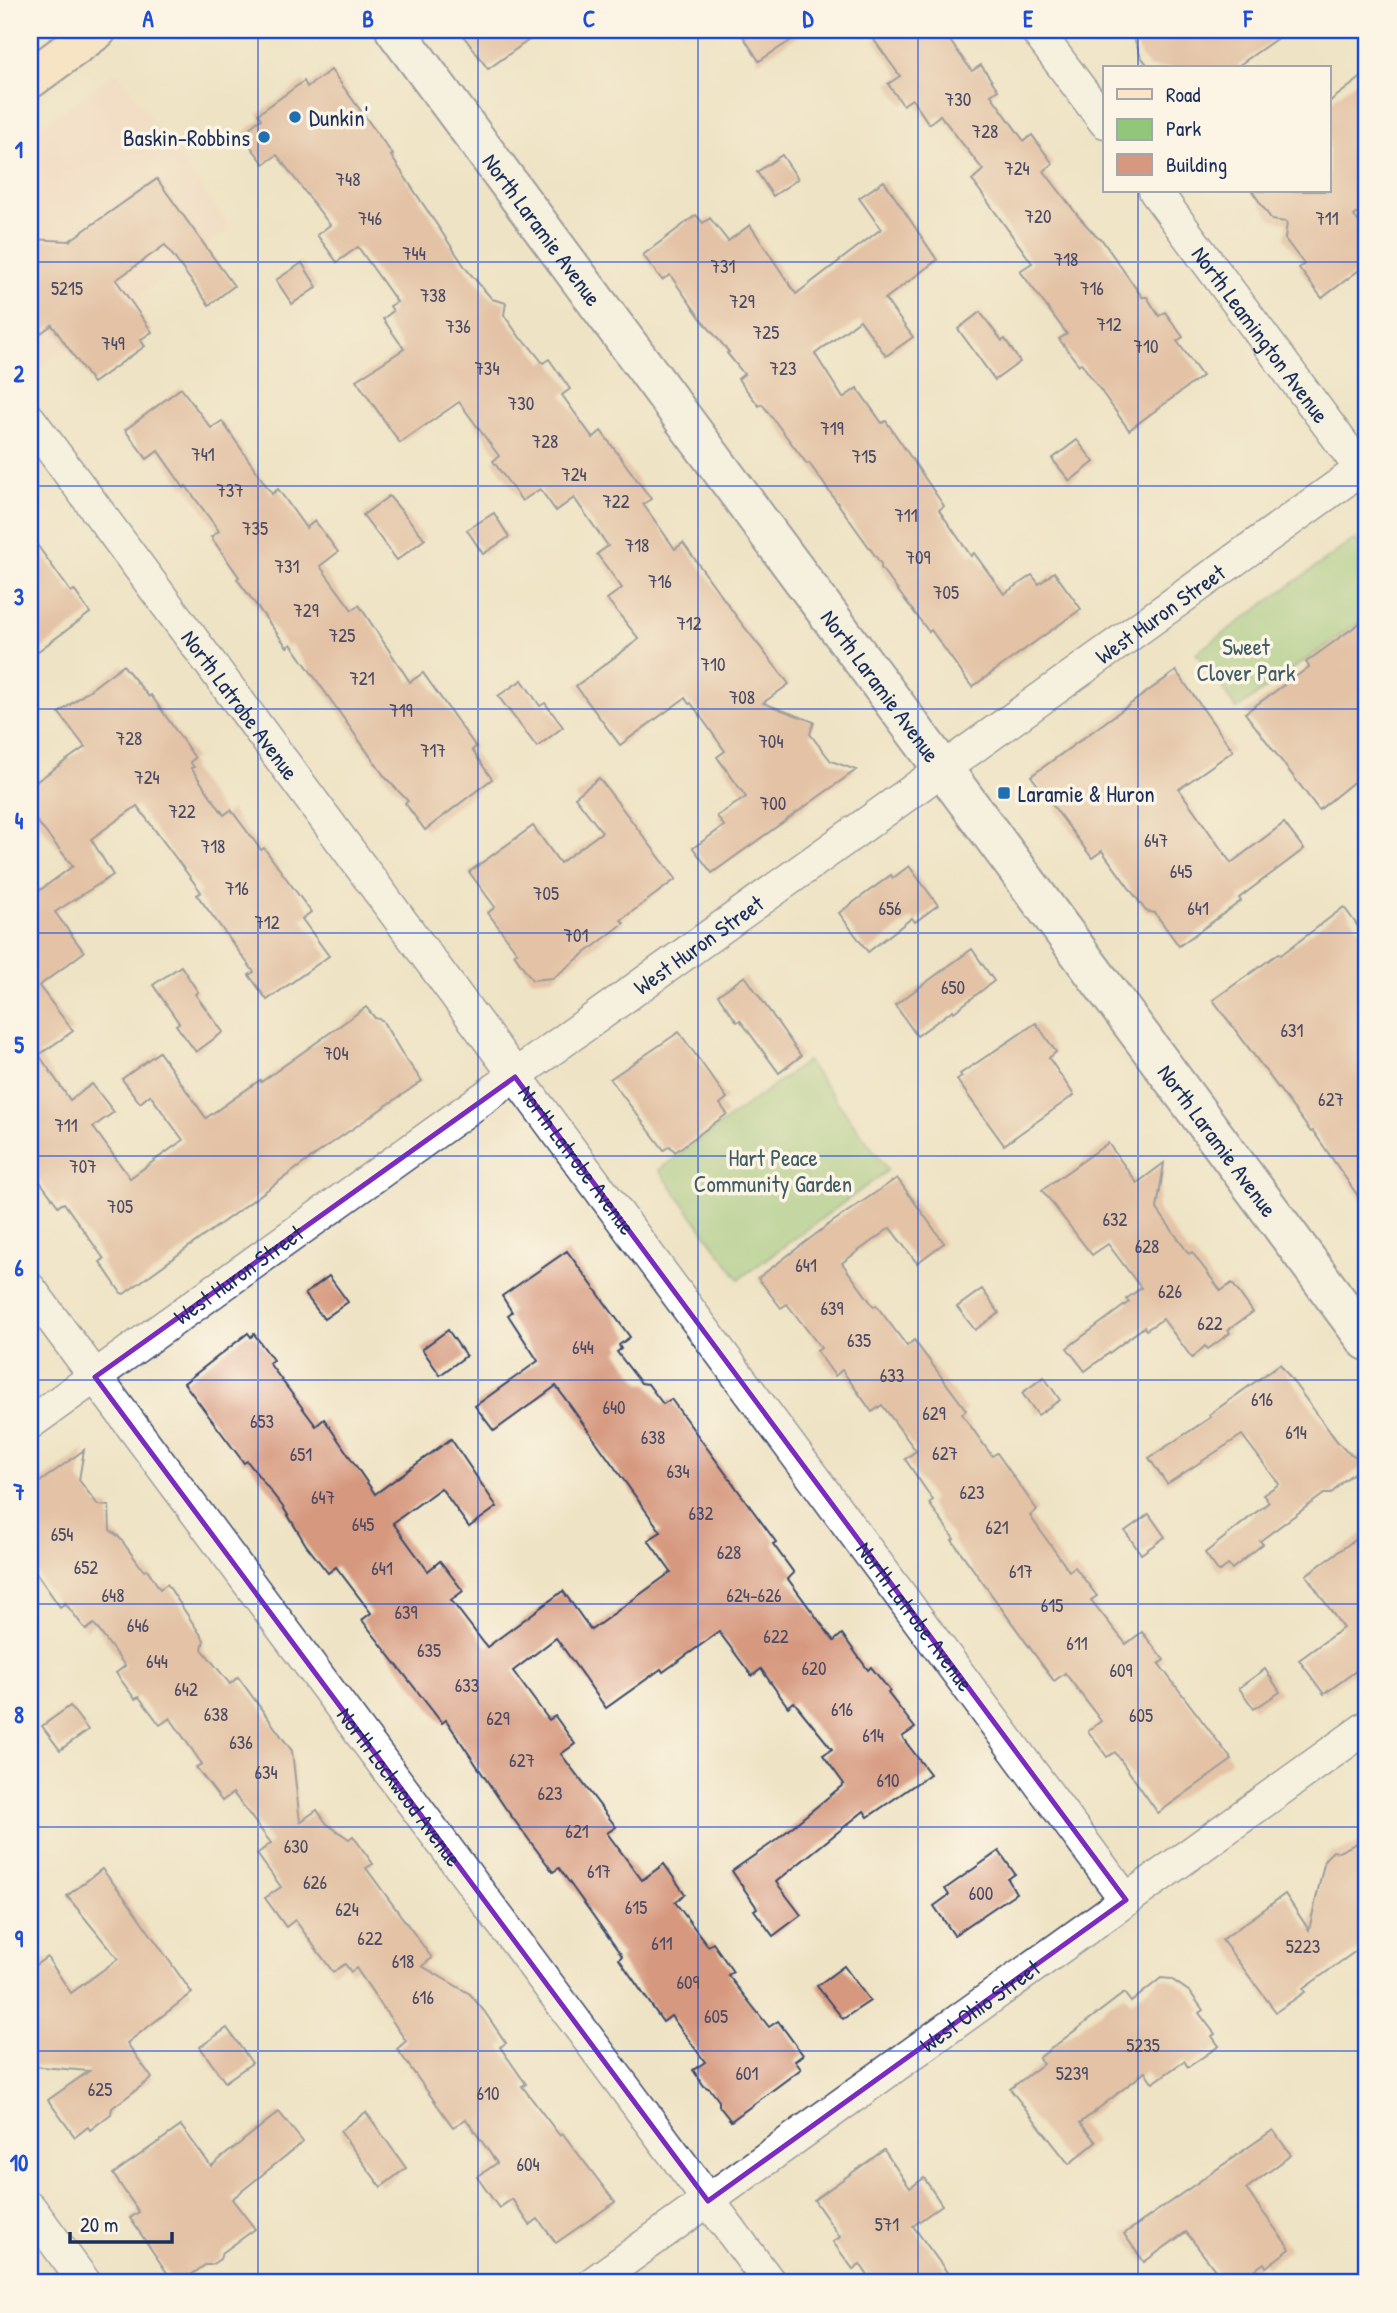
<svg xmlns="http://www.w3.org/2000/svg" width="1397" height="2313" font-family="'Patrick Hand',sans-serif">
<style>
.built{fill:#f6d2c3}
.green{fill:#91c778;stroke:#567b6b;stroke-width:2}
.building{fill:#d6997f}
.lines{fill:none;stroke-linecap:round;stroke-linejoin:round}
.minor-casing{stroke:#3b4a6d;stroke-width:35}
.tertiary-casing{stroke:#3b4a6d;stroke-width:42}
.secondary-casing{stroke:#3b4a6d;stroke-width:42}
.minor{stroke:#fff;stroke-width:32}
.tertiary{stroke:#fff;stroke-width:38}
.secondary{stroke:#fee4c6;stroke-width:38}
.marked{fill:none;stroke:#7b2cbf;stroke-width:5;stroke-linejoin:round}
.grid{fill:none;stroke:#1d4ed8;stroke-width:2;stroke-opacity:0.55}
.poi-dot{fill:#1f6fb2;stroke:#fcf5e5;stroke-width:2.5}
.labels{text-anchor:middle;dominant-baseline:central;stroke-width:7;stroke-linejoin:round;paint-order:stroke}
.number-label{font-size:19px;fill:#4a4a66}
.poi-label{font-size:23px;fill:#1b2f5e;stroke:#fcf5e5;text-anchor:start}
.street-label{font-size:23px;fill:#1b2f5e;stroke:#fcf5e5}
.park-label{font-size:23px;fill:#3e5d66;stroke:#fcf5e5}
.neatline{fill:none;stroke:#1d4ed8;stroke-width:2.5}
.grid-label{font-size:23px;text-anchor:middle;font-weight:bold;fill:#1d4ed8}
</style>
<rect width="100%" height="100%" fill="#fcf5e5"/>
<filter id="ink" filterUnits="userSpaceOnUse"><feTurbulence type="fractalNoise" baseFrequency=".0143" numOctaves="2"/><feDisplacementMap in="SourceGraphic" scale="14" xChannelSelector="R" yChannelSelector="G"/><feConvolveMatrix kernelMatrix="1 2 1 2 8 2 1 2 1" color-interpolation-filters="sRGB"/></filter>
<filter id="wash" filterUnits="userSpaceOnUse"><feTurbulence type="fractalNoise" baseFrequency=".00686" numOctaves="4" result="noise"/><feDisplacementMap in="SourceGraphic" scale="28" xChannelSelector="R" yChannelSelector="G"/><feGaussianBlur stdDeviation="1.57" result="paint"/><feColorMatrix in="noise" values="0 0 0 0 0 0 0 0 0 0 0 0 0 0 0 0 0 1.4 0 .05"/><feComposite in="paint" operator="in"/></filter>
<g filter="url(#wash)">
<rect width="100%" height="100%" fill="#efe3c5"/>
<!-- built -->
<polygon class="built" points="117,72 230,228 30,374 30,135"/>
<!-- green -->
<g class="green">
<polygon points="1355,539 1367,557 1367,616 1237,709 1196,653"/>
<polygon points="807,1061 888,1170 739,1279 659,1170"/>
</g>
<g id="blocks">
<!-- building -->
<g class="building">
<polygon points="459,30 543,30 488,69"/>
<polygon points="739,30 807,30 759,61"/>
<polygon points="889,30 942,30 972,71 981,65 998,90 991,95 1024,141 1032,135 1053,164 1044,171 1079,217 1097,237 1102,240 1142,297 1147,297 1159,316 1165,312 1183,337 1177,341 1202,376 1129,430 1081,363 1079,365 1059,339 1067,334 1020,271 1032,263 972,180 983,170 940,115 929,124 912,99 903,105 888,84 900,76 874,40"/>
<polygon points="1131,30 1289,30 1235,68 1150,68 1141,57"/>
<polygon points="331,70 393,155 391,156 467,270 492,299 506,303 504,315 521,339 527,343 543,363 549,359 570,389 562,395 593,438 601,431 651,499 643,504 675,549 683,543 739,620 789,684 763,703 814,722 810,734 831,761 856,770 712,873 693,848 724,826 717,816 746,797 717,757 725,751 691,703 689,704 685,698 620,745 576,686 639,639 607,599 622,588 597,554 608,546 574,498 556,511 540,489 522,501 493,461 499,456 459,402 400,443 356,380 404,349 383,319 393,311 390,306 397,302 358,247 337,262 317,235 330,225 277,155 264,164 241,134 261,119 258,114 304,81 307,87"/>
<polygon points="1367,73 1367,206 1354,216 1367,233 1367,264 1322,298 1299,268 1304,264 1285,239 1287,222 1272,220 1252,191 1329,191 1329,102"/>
<polygon points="782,155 798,179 773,196 757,172"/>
<polygon points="157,179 234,286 209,305 165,245 116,280 152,332 140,340 145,346 93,383 52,325 30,341 30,239 69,241"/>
<polygon points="884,181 937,260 885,299 913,337 886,356 860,320 815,354 843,398 857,388 882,423 886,421 944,506 939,510 971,556 974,553 1004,594 1032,575 1039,584 1054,572 1081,609 972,687 931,630 929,632 881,568 881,564 809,463 807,464 762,404 759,406 738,379 744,374 727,353 729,352 701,319 670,275 662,280 643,255 696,215 703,223 710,218 728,241 750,225 796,294 881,229 859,198"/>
<polygon points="302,263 317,287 292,304 276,280"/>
<polygon points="980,312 1002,341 1005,339 1020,362 995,380 958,329"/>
<polygon points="181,388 211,428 222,421 272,494 278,489 306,528 315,521 338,552 320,566 352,610 359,605 410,682 423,673 476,747 472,750 492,779 425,830 405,803 408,801 385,777 291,644 287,647 237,579 239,577 211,537 219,531 186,486 184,488 158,451 147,459 125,430"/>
<polygon points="1077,440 1094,462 1070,481 1052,459"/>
<polygon points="389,496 425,539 397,560 363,515"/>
<polygon points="494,513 509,537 483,554 467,530"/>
<polygon points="30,535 71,592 74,590 90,613 30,657"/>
<polygon points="1367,618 1367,771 1319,810 1245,713 1309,667 1306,662"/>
<polygon points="123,665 149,697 151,695 195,758 190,762 194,767 191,768 224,815 231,810 261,850 264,848 311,912 302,919 329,956 267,1000 249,975 254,972 197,895 201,892 137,806 91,839 113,875 55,912 84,952 39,986 73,1031 39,1055 70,1100 92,1084 114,1112 93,1127 130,1178 183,1140 150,1095 140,1103 122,1079 159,1052 206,1118 260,1080 261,1082 366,1007 375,1018 382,1020 403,1055 422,1081 329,1145 124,1294 121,1293 100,1262 104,1259 64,1203 58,1206 30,1168 30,877 40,890 73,866 30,813 30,786 85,747 59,713"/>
<polygon points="1176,671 1233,751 1179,789 1231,863 1284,823 1304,849 1239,898 1241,901 1179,946 1155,913 1146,911 1102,851 1092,858 1031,776"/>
<polygon points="522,680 540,706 545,703 563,727 537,747 498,696"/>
<polygon points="599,778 676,879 621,920 624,923 553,978 532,980 514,954 517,952 488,913 495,907 469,872 533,826 560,863 602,832 575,797"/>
<polygon points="909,866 938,905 915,922 912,918 868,952 839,913 891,875 893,878"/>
<polygon points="1344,907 1367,939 1367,1209 1313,1131 1311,1132 1213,1000 1279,953 1281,955"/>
<polygon points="972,949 994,981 954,1012 953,1010 917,1036 895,1005"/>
<polygon points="181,966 198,992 195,994 223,1032 196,1052 176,1025 179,1023 153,985"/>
<polygon points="745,976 801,1056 779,1073 740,1020 737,1022 718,995"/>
<polygon points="1036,1023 1056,1052 1049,1058 1074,1095 1004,1145 957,1080 962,1077 960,1074"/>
<polygon points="679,1032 727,1098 720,1104 727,1114 675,1152 670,1146 664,1150 610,1079"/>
<polygon points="1108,1143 1137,1183 1164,1163 1157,1209 1189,1254 1192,1252 1221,1291 1232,1283 1253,1312 1228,1330 1230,1333 1208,1349 1205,1346 1192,1358 1163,1319 1146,1330 1144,1327 1085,1371 1067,1348 1129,1302 1126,1299 1141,1288 1108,1244 1092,1255 1042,1190"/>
<polygon points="897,1178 944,1243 917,1263 890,1228 842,1263 874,1307 876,1305 907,1346 914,1340 966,1410 962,1414 992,1456 997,1453 1037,1510 1030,1516 1069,1571 1075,1567 1097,1596 1091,1600 1126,1644 1142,1632 1164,1660 1159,1664 1232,1760 1158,1813 1115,1752 1107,1757 1088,1731 1101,1721 1065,1673 1054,1681 952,1540 954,1539 929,1503 933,1500 905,1459 916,1451 882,1405 872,1412 842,1370 835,1376 817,1351 821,1348 787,1304 781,1308 758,1278 828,1225"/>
<polygon points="567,1251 630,1337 619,1345 621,1349 617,1352 641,1383 648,1384 663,1404 671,1399 776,1542 773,1544 794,1573 788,1579 834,1641 842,1634 868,1670 871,1667 890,1691 888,1693 915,1728 902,1737 930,1774 868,1817 864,1811 776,1882 801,1915 773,1936 754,1910 757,1908 732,1871 775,1841 844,1784 823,1755 832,1749 794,1702 788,1707 761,1669 752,1676 719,1632 663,1672 661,1669 606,1708 556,1638 513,1671 549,1720 555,1716 575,1744 561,1754 616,1827 607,1833 642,1880 664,1864 685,1894 675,1902 708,1946 713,1943 733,1972 728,1975 769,2027 778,2021 803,2055 795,2061 801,2069 731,2121 719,2106 719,2101 710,2089 704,2086 693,2070 705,2062 671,2016 663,2022 619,1959 622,1956 559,1868 553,1872 506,1809 446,1720 442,1723 362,1620 371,1613 336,1567 328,1573 306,1545 283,1507 247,1461 244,1463 184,1383 248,1333 251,1337 254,1334 273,1360 269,1363 316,1426 324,1419 375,1494 451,1439 497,1507 469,1527 441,1488 393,1523 428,1571 440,1561 463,1591 451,1600 487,1647 563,1591 591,1630 671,1572 648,1540 661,1532 556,1386 494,1431 475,1406 538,1361 508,1315 512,1312 502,1296"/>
<polygon points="329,1276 348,1302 324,1319 305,1294"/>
<polygon points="982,1289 999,1313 975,1330 957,1307"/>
<polygon points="448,1330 466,1356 440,1375 422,1349"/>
<polygon points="1280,1364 1337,1441 1346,1451 1367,1463 1342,1482 1331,1494 1324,1494 1260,1541 1263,1544 1232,1569 1228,1565 1219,1572 1205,1553 1269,1502 1263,1495 1279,1484 1242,1435 1167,1484 1149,1458 1211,1417 1209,1415"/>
<polygon points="1044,1377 1060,1400 1038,1415 1022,1393"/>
<polygon points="84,1450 79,1480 98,1505 109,1506 110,1530 119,1537 144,1571 147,1569 160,1589 167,1584 204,1640 202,1649 230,1684 238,1677 292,1751 300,1822 317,1810 327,1824 349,1839 353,1836 373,1864 366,1868 432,1958 422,1966 470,1994 484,2011 506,2043 500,2047 526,2084 522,2086 560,2136 563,2134 615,2202 556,2243 538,2219 530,2225 512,2199 499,2208 477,2177 497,2163 466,2119 453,2127 397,2049 406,2041 356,1968 351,1972 345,1964 333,1972 295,1920 286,1927 265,1898 281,1887 257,1854 271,1843 233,1793 222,1801 196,1767 202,1764 170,1718 160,1725 139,1697 135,1699 116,1673 125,1666 94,1624 86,1630 65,1603 60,1607 30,1564 30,1489"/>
<polygon points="1149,1514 1165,1537 1141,1554 1125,1531"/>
<polygon points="1367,1531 1367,1663 1324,1694 1299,1660 1343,1628 1306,1575"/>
<polygon points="1265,1669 1280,1692 1254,1709 1239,1688"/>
<polygon points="70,1706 88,1730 60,1750 42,1726"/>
<polygon points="1367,1838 1367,1943 1303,1989 1305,1992 1276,2012 1222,1940 1285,1894 1309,1930 1325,1859 1333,1851 1339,1852"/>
<polygon points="999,1851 1015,1874 1008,1879 1016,1893 954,1935 934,1906 949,1895 945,1889"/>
<polygon points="102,1869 125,1898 192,1993 127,2043 152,2078 112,2108 111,2114 90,2130 88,2127 75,2137 48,2100 89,2071 30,2066 30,1969 47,1957 71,1993 118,1959 67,1896"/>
<polygon points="844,1966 870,2001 843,2019 817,1986"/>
<polygon points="1161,1978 1171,1979 1190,1992 1203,2010 1199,2013 1215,2034 1212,2036 1219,2046 1188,2067 1184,2061 1153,2083 1145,2072 1080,2123 1096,2142 1069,2164 1010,2089 1043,2064 1039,2058 1124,1993 1131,2002"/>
<polygon points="227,2028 252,2063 225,2082 200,2047"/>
<polygon points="279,2112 303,2142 232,2199 255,2229 222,2253 220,2259 211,2265 205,2265 180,2283 174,2283 130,2218 139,2212 113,2174 181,2126 211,2166"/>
<polygon points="366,2112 406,2168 381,2187 340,2131"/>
<polygon points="1273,2130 1291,2155 1246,2189 1290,2249 1266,2267 1264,2263 1237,2283 1225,2283 1186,2232 1144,2262 1124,2234"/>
<polygon points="884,2150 910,2188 924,2178 942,2205 913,2226 955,2283 873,2283 860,2264 853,2269 833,2242 840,2237 814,2200"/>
</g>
</g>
</g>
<g filter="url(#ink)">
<use href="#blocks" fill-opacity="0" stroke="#3b4a6d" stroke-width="2"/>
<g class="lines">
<defs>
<g id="minor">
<polyline points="1036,30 1105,122"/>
<path id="s1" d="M1155,191L1367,477"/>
<path id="s2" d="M30,420L1126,1900"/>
<path id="s3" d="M30,1289L770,2283"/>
<path id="s4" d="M30,1423L1367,465"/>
<polyline points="30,2208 85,2283"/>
<path id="s5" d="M593,2283L1367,1727"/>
</g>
<g id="tertiary">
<path id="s6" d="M395,30L1367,1341"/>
</g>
<polyline id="secondary" points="30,79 97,30"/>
</defs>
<!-- minor casing -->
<use href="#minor" class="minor-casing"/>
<!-- tertiary casing -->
<use href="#tertiary" class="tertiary-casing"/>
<!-- secondary casing -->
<use href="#secondary" class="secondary-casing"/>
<!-- minor -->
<use href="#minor" class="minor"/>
<!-- tertiary -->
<use href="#tertiary" class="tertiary"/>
<!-- secondary -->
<use href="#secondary" class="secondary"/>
</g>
</g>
<!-- marked area -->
<path d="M0 0H1397V2313H0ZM515,1077L1126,1900L708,2201L95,1377Z" fill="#efe3c5" fill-opacity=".55" fill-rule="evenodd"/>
<path class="marked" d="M515,1077L1126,1900L708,2201L95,1377Z"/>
<!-- grid -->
<path class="grid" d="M258,30V2283M478,30V2283M698,30V2283M918,30V2283M1138,30V68M1138,191V2283M30,262H1367M30,486H1367M30,709H1367M30,933H1367M30,1156H1367M30,1380H1367M30,1604H1367M30,1827H1367M30,2051H1367"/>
<!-- markers -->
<g class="poi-dot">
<circle cx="295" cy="117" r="7"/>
<circle cx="264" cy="137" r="7"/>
<rect x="997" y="786" width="14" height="14" rx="3.5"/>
</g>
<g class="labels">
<!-- number labels -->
<g class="number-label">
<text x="958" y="99">730</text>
<text x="985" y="131">728</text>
<text x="1017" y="168">724</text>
<text x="348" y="179">748</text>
<text x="1038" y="216">720</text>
<text x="370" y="218">746</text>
<text x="1327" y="218">711</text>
<text x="414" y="253">744</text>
<text x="1066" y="259">718</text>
<text x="723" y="266">731</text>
<text x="67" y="288">5215</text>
<text x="1092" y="288">716</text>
<text x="433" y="295">738</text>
<text x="742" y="301">729</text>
<text x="1109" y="324">712</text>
<text x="458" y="326">736</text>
<text x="766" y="332">725</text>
<text x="113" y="343">749</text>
<text x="1146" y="346">710</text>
<text x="487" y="368">734</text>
<text x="783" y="368">723</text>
<text x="521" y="403">730</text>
<text x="832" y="428">719</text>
<text x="545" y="441">728</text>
<text x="203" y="454">741</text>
<text x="864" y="456">715</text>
<text x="574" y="474">724</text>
<text x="230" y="490">737</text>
<text x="616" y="501">722</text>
<text x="906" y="515">711</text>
<text x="255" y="528">735</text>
<text x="637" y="545">718</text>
<text x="918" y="557">709</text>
<text x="287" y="566">731</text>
<text x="660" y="581">716</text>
<text x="946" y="592">705</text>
<text x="306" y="610">729</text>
<text x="689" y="623">712</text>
<text x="342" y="635">725</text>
<text x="713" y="664">710</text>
<text x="362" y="678">721</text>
<text x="742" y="697">708</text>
<text x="401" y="710">719</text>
<text x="129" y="738">728</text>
<text x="771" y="741">704</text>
<text x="433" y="750">717</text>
<text x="147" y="777">724</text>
<text x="773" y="803">700</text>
<text x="182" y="811">722</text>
<text x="1156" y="840">647</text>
<text x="213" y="846">718</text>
<text x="1181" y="871">645</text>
<text x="237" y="888">716</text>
<text x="546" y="893">705</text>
<text x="890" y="908">656</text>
<text x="1198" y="908">641</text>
<text x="267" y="922">712</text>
<text x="576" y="935">701</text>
<text x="953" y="987">650</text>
<text x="1292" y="1030">631</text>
<text x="336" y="1053">704</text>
<text x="1331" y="1099">627</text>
<text x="66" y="1125">711</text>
<text x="83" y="1166">707</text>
<text x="120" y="1206">705</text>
<text x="1115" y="1219">632</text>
<text x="1147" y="1246">628</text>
<text x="806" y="1265">641</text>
<text x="1170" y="1291">626</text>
<text x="832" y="1308">639</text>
<text x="1210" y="1323">622</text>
<text x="859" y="1340">635</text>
<text x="583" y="1347">644</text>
<text x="892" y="1375">633</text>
<text x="1262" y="1399">616</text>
<text x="614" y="1407">640</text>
<text x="934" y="1413">629</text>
<text x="262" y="1421">653</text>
<text x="1296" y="1432">614</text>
<text x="653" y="1437">638</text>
<text x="945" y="1453">627</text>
<text x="301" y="1454">651</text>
<text x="678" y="1471">634</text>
<text x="972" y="1492">623</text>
<text x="323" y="1497">647</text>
<text x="701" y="1513">632</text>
<text x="363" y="1524">645</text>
<text x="997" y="1527">621</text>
<text x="62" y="1534">654</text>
<text x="729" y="1552">628</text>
<text x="86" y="1567">652</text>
<text x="382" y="1568">641</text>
<text x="1021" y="1571">617</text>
<text x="113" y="1595">648</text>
<text x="754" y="1595">624-626</text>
<text x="1052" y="1605">615</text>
<text x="406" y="1612">639</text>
<text x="138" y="1625">646</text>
<text x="776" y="1636">622</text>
<text x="1077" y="1643">611</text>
<text x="429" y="1650">635</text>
<text x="157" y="1661">644</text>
<text x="814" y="1668">620</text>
<text x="1121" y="1670">609</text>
<text x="467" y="1685">633</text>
<text x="186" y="1689">642</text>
<text x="842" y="1709">616</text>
<text x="216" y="1714">638</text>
<text x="1141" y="1715">605</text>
<text x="498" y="1718">629</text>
<text x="873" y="1735">614</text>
<text x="241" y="1742">636</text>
<text x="522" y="1760">627</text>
<text x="266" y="1772">634</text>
<text x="888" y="1780">610</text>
<text x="550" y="1793">623</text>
<text x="577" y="1831">621</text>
<text x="296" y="1846">630</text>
<text x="599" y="1871">617</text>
<text x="315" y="1882">626</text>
<text x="981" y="1893">600</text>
<text x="636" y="1907">615</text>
<text x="347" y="1909">624</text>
<text x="370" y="1938">622</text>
<text x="662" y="1943">611</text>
<text x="1303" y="1946">5223</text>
<text x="403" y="1961">618</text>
<text x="688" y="1982">609</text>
<text x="423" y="1997">616</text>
<text x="716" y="2016">605</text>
<text x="1143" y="2045">5235</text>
<text x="747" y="2073">601</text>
<text x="1072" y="2073">5239</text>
<text x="100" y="2089">625</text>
<text x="488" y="2093">610</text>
<text x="528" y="2164">604</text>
<text x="887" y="2224">571</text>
</g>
<!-- poi labels -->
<g class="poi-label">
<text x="309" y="117">Dunkin'</text>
<text x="250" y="137" text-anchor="end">Baskin-Robbins</text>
<text x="1018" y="793">Laramie &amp; Huron</text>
</g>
<!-- street labels -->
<g class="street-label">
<text stroke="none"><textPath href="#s6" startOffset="248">North Laramie Avenue</textPath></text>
<text stroke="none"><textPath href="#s1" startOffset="178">North Leamington Avenue</textPath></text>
<text stroke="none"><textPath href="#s4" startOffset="1390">West Huron Street</textPath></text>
<text stroke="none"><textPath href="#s6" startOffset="816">North Laramie Avenue</textPath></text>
<text stroke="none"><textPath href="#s2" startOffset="354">North Latrobe Avenue</textPath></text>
<text stroke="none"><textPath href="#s4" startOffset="822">West Huron Street</textPath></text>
<text stroke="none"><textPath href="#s6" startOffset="1382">North Laramie Avenue</textPath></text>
<text stroke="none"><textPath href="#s2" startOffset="920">North Latrobe Avenue</textPath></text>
<text stroke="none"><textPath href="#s4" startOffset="256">West Huron Street</textPath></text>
<text stroke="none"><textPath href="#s2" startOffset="1488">North Latrobe Avenue</textPath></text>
<text stroke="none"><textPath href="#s3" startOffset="620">North Lockwood Avenue</textPath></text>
<text stroke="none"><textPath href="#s5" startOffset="476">West Ohio Street</textPath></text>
</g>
<!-- park labels -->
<g class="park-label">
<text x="1246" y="646">Sweet<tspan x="1246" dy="26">Clover Park</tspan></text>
<text x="773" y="1157">Hart Peace<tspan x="773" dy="26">Community Garden</tspan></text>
</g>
</g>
<!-- margin -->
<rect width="1397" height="2313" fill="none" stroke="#fcf5e5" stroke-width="77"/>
<!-- legend -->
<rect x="1103" y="66" width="228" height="126" fill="#fcf5e5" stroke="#a2a6af" stroke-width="2"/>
<rect x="1117" y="89" width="35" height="10" fill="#fee4c6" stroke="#a2a6af" stroke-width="2"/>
<text x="1166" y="102" font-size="21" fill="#1b2f5e">Road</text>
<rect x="1117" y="119" width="35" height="21" fill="#91c778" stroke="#a2a6af" stroke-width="2"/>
<text x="1166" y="136" font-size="21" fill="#1b2f5e">Park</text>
<rect x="1117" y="154" width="35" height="21" fill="#d6997f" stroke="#a2a6af" stroke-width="2"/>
<text x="1166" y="172" font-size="21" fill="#1b2f5e">Building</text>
<!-- scale -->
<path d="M70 2232v10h102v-10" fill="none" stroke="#1b2f5e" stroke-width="3.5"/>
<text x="80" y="2232" font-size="21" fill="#1b2f5e" stroke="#fcf5e5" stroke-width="5" paint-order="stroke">20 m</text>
<rect x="38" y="38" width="1320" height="2236" class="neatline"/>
<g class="grid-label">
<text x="148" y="27">A</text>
<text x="368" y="27">B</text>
<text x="589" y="27">C</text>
<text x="808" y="27">D</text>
<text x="1028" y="27">E</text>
<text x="1248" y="27">F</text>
<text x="19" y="158">1</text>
<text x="19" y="382">2</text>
<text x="19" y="605">3</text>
<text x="19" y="829">4</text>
<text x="19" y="1053">5</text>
<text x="19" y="1276">6</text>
<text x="19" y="1500">7</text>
<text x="19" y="1723">8</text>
<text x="19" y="1947">9</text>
<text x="19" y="2171">10</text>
</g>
</svg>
